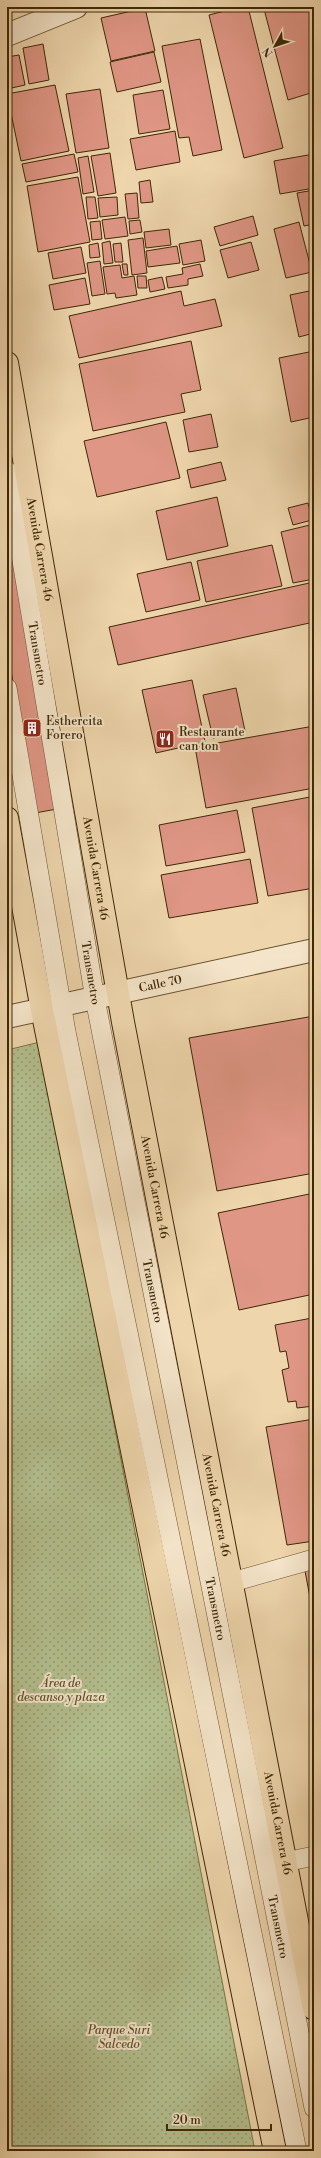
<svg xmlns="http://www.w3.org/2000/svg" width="321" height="2158" font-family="'Libre Bodoni',serif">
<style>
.park{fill:url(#park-dots);stroke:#78734a}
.building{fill:#df9685;stroke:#3e2806}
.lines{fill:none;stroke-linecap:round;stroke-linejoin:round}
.lane-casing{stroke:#6a5330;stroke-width:20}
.street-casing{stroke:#6a5330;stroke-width:24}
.primary-casing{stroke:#3e2806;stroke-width:24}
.lane{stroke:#f4e4c9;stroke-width:19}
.street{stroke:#f4e4c9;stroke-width:22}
.primary{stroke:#eed5ac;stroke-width:22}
.labels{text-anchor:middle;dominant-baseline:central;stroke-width:4;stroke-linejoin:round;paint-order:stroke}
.street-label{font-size:12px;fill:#3e2806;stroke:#f4e4c9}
.poi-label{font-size:12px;fill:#3e2806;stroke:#f4e4c9;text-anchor:start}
.park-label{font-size:12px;font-style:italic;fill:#5b4e28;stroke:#f4e4c9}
</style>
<defs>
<pattern id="park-dots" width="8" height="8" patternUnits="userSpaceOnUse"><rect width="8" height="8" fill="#b3be8d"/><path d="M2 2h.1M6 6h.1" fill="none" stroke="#939a71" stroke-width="1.8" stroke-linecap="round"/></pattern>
</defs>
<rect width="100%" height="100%" fill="#eed5ac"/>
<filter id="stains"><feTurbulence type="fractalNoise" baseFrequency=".005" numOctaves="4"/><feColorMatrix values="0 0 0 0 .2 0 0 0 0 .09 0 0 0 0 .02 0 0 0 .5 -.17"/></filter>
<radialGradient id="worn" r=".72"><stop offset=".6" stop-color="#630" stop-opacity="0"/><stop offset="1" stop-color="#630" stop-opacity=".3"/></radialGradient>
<!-- park -->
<polygon class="park" points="40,1042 255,2151 7,2151 7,1050"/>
<!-- building -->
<g class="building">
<polygon points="240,7 248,7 283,148 244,158 209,15"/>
<polygon points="272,7 312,7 314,92 288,100 264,9"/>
<polygon points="145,8 155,51 111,61 101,18"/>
<polygon points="200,39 222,150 193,156 189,137 179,138 162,46"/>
<polygon points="43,44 49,80 29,84 23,48"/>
<polygon points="154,52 161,82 117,92 110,62"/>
<polygon points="19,55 25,85 7,89 7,57"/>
<polygon points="55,85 69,151 21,161 7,94"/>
<polygon points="100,89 109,148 76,153 66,94"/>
<polygon points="163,90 170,129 139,134 133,95"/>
<polygon points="175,131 180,162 136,170 130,139"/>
<polygon points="110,153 116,193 98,196 91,156"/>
<polygon points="74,154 78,172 26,182 22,164"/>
<polygon points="314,154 314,188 280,194 274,161"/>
<polygon points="88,156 94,192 83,194 78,158"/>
<polygon points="78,177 90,242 38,252 27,186"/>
<polygon points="150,180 153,202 141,203 139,182"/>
<polygon points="314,190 314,224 304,226 297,193"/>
<polygon points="137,193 139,218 128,219 125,194"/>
<polygon points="86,197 95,197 98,218 88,219"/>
<polygon points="117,197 118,215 100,217 98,198"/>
<polygon points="253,216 258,235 220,246 214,227"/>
<polygon points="125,217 128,236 105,239 102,220"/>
<polygon points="140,220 142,232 130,234 129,221"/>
<polygon points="100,221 102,239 92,240 90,222"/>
<polygon points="299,222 312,272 286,278 274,229"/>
<polygon points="169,229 171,245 146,248 144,232"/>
<polygon points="143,238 147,273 132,275 128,240"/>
<polygon points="201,240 205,261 183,265 179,244"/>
<polygon points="110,241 113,263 104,264 102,243"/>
<polygon points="251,242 259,270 228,278 220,250"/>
<polygon points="98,243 100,257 90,258 89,245"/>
<polygon points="121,243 123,262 115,262 113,244"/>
<polygon points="177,246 180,263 148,267 146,251"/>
<polygon points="81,247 86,273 53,279 48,253"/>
<polygon points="100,261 105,294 92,296 87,263"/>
<polygon points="122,264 127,264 128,275 124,275"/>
<polygon points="200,264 203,276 188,279 188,285 168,288 166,277 183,274 182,268"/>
<polygon points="120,265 122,278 134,276 137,295 116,298 115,293 107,294 103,267"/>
<polygon points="137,276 146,276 147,288 138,288"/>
<polygon points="162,277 165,289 150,292 148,280"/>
<polygon points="85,278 90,304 54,310 49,285"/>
<polygon points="314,290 314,333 299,337 290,295"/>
<polygon points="181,291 184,306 215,299 222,326 79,358 69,316"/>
<polygon points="191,341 201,390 181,394 185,412 93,431 79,364"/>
<polygon points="314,351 314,417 291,422 279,358"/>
<polygon points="211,414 218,447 189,452 183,420"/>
<polygon points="166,422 180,478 97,497 84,441"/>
<polygon points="221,462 226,480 191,488 187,470"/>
<polygon points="217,497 228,546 167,560 156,511"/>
<polygon points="308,503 312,520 293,525 288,508"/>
<polygon points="7,510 57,809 35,813 7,647"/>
<polygon points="314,524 314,579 293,583 281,532"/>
<polygon points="272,545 282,586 206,602 197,561"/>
<polygon points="191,562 200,600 146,612 137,574"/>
<polygon points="314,582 314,622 118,665 109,627"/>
<polygon points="192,680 205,742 156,753 142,690"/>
<polygon points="236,688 245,731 213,738 203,695"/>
<polygon points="314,726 314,788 206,808 195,747"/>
<polygon points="310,797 314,817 314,888 268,896 252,808"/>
<polygon points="237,810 245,852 166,866 159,825"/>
<polygon points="250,859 258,903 169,918 161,875"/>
<polygon points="314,1016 314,1173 217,1191 189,1038"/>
<polygon points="314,1193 314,1294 239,1310 218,1213"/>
<polygon points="312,1318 314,1318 314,1406 297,1408 296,1401 288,1402 282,1370 289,1368 286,1351 280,1352 275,1325"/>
<polygon points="314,1419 314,1541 287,1545 266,1427"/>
<polygon points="314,1569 314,1619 305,1571"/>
</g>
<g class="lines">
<defs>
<g id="lane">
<path id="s1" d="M7,471L95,999L314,2108"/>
<polyline points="7,688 66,1032 297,2151"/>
<polyline points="232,1582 314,1559"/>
<polyline points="285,1862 314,1856"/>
</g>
<g id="street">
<polyline points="7,35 76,7"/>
<path id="s2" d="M7,1017L314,950"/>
</g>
<g id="primary">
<path id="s3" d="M7,363L123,1022L314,2009"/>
<polyline points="7,818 42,1010 275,2151"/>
</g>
</defs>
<!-- lane casing -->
<use href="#lane" class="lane-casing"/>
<!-- street casing -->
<use href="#street" class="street-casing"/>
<!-- primary casing -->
<use href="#primary" class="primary-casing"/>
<!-- lane -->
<use href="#lane" class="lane"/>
<!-- street -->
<use href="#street" class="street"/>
<!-- primary -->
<use href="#primary" class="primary"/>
</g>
<!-- icons -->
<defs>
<symbol id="building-square" viewBox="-11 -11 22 22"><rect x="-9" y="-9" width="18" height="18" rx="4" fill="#8f2418" stroke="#f4e4c9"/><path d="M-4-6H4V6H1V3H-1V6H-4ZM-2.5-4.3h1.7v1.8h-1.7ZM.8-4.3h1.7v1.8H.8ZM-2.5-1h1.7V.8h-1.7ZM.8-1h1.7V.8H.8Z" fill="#fff"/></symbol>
<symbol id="restaurant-square" viewBox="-11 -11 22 22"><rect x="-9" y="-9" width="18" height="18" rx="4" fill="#8f2418" stroke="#f4e4c9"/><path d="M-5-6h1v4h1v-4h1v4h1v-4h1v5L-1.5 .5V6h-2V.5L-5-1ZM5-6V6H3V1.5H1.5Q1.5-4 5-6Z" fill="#fff"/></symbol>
</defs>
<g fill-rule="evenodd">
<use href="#building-square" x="21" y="717" width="22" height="22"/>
<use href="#restaurant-square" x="154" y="728" width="22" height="22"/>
</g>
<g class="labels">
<!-- street labels -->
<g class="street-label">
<text stroke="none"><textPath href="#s3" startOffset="189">Avenida Carrera 46</textPath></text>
<text stroke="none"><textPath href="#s1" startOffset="185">Transmetro</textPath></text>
<text stroke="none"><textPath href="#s3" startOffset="513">Avenida Carrera 46</textPath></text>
<text stroke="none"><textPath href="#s1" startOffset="509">Transmetro</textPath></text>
<text stroke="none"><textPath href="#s2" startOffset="157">Calle 70</textPath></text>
<text stroke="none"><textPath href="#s3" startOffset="837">Avenida Carrera 46</textPath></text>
<text stroke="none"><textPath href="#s1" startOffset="833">Transmetro</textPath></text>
<text stroke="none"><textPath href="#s3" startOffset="1161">Avenida Carrera 46</textPath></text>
<text stroke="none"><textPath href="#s1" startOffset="1157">Transmetro</textPath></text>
<text stroke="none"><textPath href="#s3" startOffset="1485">Avenida Carrera 46</textPath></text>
<text stroke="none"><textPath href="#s1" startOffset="1481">Transmetro</textPath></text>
</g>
<!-- poi labels -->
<g class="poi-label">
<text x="46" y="721">Esthercita<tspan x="46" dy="14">Forero</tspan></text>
<text x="179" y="732">Restaurante<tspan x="179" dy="14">can ton</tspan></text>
</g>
<!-- park labels -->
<g class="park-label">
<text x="61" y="1683">Área de<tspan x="61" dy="14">descanso y plaza</tspan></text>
<text x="119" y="2030">Parque Suri<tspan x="119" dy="14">Salcedo</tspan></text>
</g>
</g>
<!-- margin -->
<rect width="321" height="2158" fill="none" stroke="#eed5ac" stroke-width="24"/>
<rect x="8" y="8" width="305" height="2142" fill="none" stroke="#3e2806" stroke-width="2"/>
<rect x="12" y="12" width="297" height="2134" fill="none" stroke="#3e2806"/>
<!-- north arrow -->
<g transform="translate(275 46) rotate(230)" stroke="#f4e4c9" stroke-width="3" paint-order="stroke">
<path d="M0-3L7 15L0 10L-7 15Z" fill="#3e2806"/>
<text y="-6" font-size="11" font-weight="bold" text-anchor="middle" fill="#3e2806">N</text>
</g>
<!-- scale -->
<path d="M167 2124v6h104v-6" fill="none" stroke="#3e2806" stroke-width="2"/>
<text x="173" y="2124" font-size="12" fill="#3e2806" stroke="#f4e4c9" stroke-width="3" paint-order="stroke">20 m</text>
<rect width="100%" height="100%" filter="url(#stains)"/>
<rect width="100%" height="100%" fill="url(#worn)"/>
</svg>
